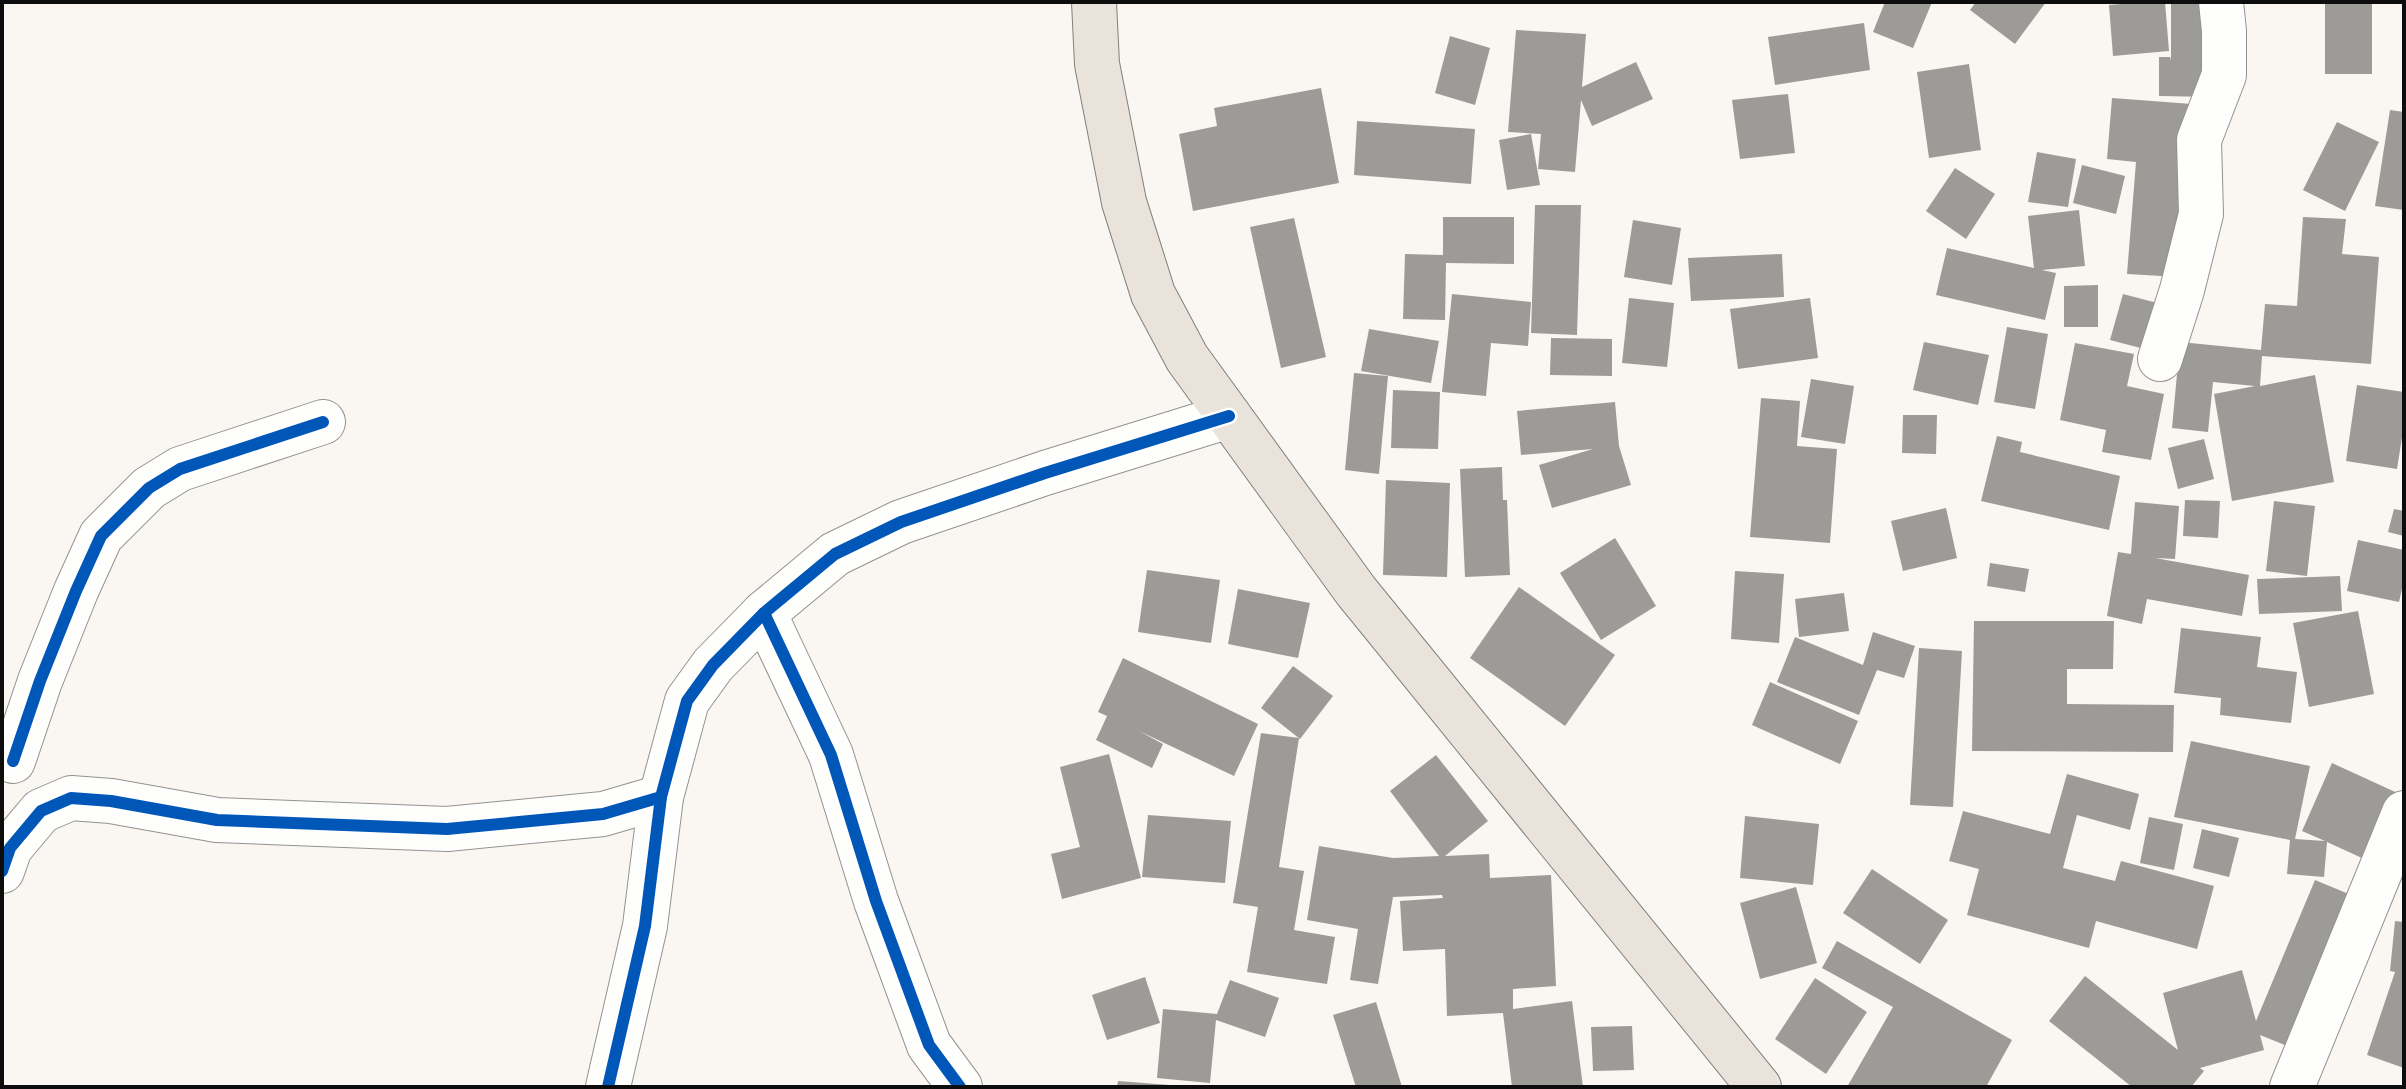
<svg xmlns="http://www.w3.org/2000/svg" width="2406" height="1089" font-family="'Crimson Pro',serif">
<style>
.building{fill:#9d9b98}
.lines{fill:none;stroke-linecap:round;stroke-linejoin:round}
.minor-casing{stroke:#949290;stroke-width:46}
.major-casing{stroke:#81807d;stroke-width:46}
.minor{stroke:#fefefd;stroke-width:44}
.major{stroke:#e9e3db;stroke-width:44}
.cycleway-casing{stroke:#fff;stroke-width:17}
.cycleway{stroke:#0057b8;stroke-width:12}
</style>
<rect width="100%" height="100%" fill="#faf7f2"/>
<!-- building -->
<g class="building">
<polygon points="1885,2 1932,2 1913,48 1873,32"/>
<polygon points="1976,2 2046,2 2015,44 1970,10"/>
<polygon points="2144,2 2165,2 2169,51 2113,56 2109,5"/>
<polygon points="2171,2 2215,2 2214,97 2159,96 2159,57 2170,57 2171,60"/>
<rect x="2325" y="2" width="47" height="72"/>
<polygon points="1864,23 1870,70 1775,85 1768,37"/>
<polygon points="1516,30 1586,34 1582,87 1636,62 1653,99 1592,126 1581,100 1575,172 1538,169 1541,134 1508,132"/>
<polygon points="1450,36 1490,48 1475,105 1435,93"/>
<polygon points="1969,64 1981,150 1929,158 1917,72"/>
<polygon points="1321,88 1339,183 1193,211 1179,134 1217,126 1214,108"/>
<polygon points="1788,94 1795,153 1740,159 1732,100"/>
<polygon points="2112,98 2192,104 2179,277 2127,274 2136,162 2107,159"/>
<polygon points="2390,110 2404,112 2404,210 2375,206"/>
<polygon points="1357,121 1475,129 1471,184 1354,175"/>
<polygon points="2337,122 2379,142 2345,211 2303,190"/>
<polygon points="1531,134 1540,185 1507,190 1499,140"/>
<polygon points="2037,152 2076,159 2068,207 2028,202"/>
<polygon points="2082,165 2125,176 2116,214 2073,203"/>
<polygon points="1955,168 1995,194 1966,239 1926,211"/>
<polygon points="1535,205 1581,205 1577,335 1531,333"/>
<polygon points="2079,210 2085,266 2042,270 2056,273 2045,320 1936,295 1947,248 2034,268 2028,216"/>
<polygon points="1443,217 1514,217 1514,264 1446,263 1445,320 1403,319 1405,254 1443,255"/>
<polygon points="2303,217 2346,219 2342,254 2379,257 2371,364 2262,356 2260,386 2315,375 2334,482 2232,501 2214,394 2255,386 2213,382 2208,432 2172,428 2180,342 2261,350 2265,304 2297,306"/>
<polygon points="1294,218 1326,357 1281,368 1250,227"/>
<polygon points="1633,220 1681,228 1672,285 1624,277"/>
<polygon points="1782,254 1784,297 1691,301 1688,258"/>
<polygon points="2098,285 2098,327 2064,327 2064,286"/>
<polygon points="1452,294 1531,302 1528,346 1491,343 1486,396 1442,392"/>
<polygon points="2123,294 2165,305 2152,351 2110,340"/>
<polygon points="1629,298 1674,303 1667,367 1622,363"/>
<polygon points="1810,298 1818,358 1738,369 1730,309"/>
<polygon points="2007,327 2048,334 2035,409 1994,402"/>
<polygon points="1369,329 1439,341 1431,383 1361,371"/>
<polygon points="1551,338 1612,339 1612,376 1550,375"/>
<polygon points="1924,342 1989,355 1978,405 1913,390"/>
<polygon points="2075,343 2134,354 2127,386 2164,394 2151,460 2102,452 2106,430 2060,420"/>
<polygon points="1354,373 1388,376 1379,474 1345,470"/>
<polygon points="1811,379 1854,386 1845,444 1801,437"/>
<polygon points="2357,385 2404,392 2404,425 2397,469 2346,461"/>
<polygon points="1393,390 1440,392 1438,449 1391,448"/>
<polygon points="1761,398 1800,401 1797,446 1837,449 1830,543 1750,537"/>
<polygon points="1615,402 1619,446 1631,485 1552,508 1539,465 1593,449 1521,455 1517,411"/>
<polygon points="1903,415 1937,415 1936,454 1902,453"/>
<polygon points="1997,436 2022,442 2020,452 2120,476 2109,530 1981,501"/>
<polygon points="2204,439 2214,479 2178,489 2168,448"/>
<polygon points="1502,467 1503,500 1507,500 1510,575 1465,577 1460,469"/>
<polygon points="1386,480 1450,483 1447,577 1383,575"/>
<polygon points="2185,500 2220,501 2218,538 2183,536"/>
<polygon points="2274,501 2315,506 2307,576 2266,571"/>
<polygon points="2135,502 2179,506 2175,559 2155,558 2249,575 2242,616 2147,599 2142,624 2107,616 2118,552 2131,554"/>
<polygon points="1946,508 1957,558 1903,571 1891,521"/>
<polygon points="2394,509 2404,511 2404,536 2388,532"/>
<polygon points="1615,538 1656,606 1601,640 1560,573"/>
<polygon points="2358,540 2404,550 2404,580 2399,602 2347,591"/>
<polygon points="1990,563 2029,569 2025,592 1987,586"/>
<polygon points="1147,570 1220,580 1211,643 1138,632"/>
<polygon points="1735,571 1784,574 1779,643 1731,639"/>
<polygon points="2340,576 2342,611 2259,614 2257,579"/>
<polygon points="1519,587 1615,655 1565,726 1470,658"/>
<polygon points="1238,589 1310,603 1298,658 1228,644"/>
<polygon points="1844,593 1849,631 1799,637 1795,599"/>
<polygon points="2358,611 2374,694 2309,707 2293,623"/>
<polygon points="1974,621 2114,621 2113,669 2067,669 2067,704 2174,705 2173,752 1972,751"/>
<polygon points="2181,628 2261,637 2257,667 2297,672 2291,723 2220,715 2221,698 2174,693"/>
<polygon points="1873,632 1915,646 1904,678 1877,670 1859,715 1777,682 1795,637 1863,665"/>
<polygon points="1919,648 1962,651 1953,807 1910,805"/>
<polygon points="1123,658 1258,724 1234,776 1139,731 1163,744 1152,768 1096,740 1107,716 1098,712"/>
<polygon points="1293,666 1333,696 1300,739 1261,708"/>
<polygon points="1770,682 1858,721 1840,764 1752,725"/>
<polygon points="1261,733 1299,738 1279,867 1304,871 1294,930 1335,937 1327,984 1247,972 1258,907 1233,903"/>
<polygon points="2191,741 2310,766 2295,839 2325,841 2302,831 2332,763 2404,796 2375,864 2327,842 2324,877 2287,874 2290,840 2174,817"/>
<polygon points="1109,754 1141,878 1062,899 1051,854 1080,847 1060,767"/>
<polygon points="1436,755 1488,821 1445,856 1489,854 1490,878 1551,875 1556,986 1513,989 1513,1009 1572,1001 1583,1087 1512,1087 1503,1013 1447,1016 1445,949 1403,951 1400,901 1443,898 1442,895 1393,897 1378,984 1350,980 1358,929 1307,920 1319,846 1393,858 1439,856 1390,791"/>
<polygon points="2067,774 2139,794 2130,830 2077,815 2063,868 2115,881 2121,861 2214,886 2197,949 2096,921 2089,948 1967,915 1979,869 1949,861 1963,811 2050,834"/>
<polygon points="1148,815 1231,821 1225,883 1142,877"/>
<polygon points="1745,816 1819,824 1813,885 1740,878"/>
<polygon points="2149,817 2183,824 2174,870 2140,863"/>
<polygon points="2202,829 2239,838 2229,877 2193,868"/>
<polygon points="1872,869 1948,920 1920,964 1843,913"/>
<polygon points="2315,880 2368,902 2305,1053 2260,1035 2264,1050 2200,1068 2204,1071 2191,1087 2132,1087 2049,1021 2085,976 2178,1050 2163,993 2242,970 2256,1021"/>
<polygon points="1796,887 1817,963 1760,979 1740,903"/>
<polygon points="2395,921 2404,922 2404,1068 2367,1055 2395,972 2390,971"/>
<polygon points="1837,941 2012,1040 1986,1087 1847,1087 1893,1007 1822,968"/>
<polygon points="1145,977 1160,1023 1107,1040 1092,995"/>
<polygon points="1815,978 1867,1012 1826,1074 1775,1039"/>
<polygon points="1230,980 1279,998 1265,1037 1216,1020 1210,1083 1157,1078 1163,1009 1217,1014"/>
<polygon points="1376,1002 1402,1087 1356,1087 1333,1015"/>
<polygon points="1632,1026 1634,1070 1593,1071 1591,1027"/>
<polygon points="1118,1081 1170,1085 1170,1087 1117,1087"/>
</g>
<g class="lines">
<defs>
<g id="minor">
<polyline points="2160,359 2182,290 2201,214 2199,140 2224,75 2224,31 2221,2"/>
<polyline points="764,613 831,755 876,901 929,1045 960,1087"/>
<polyline points="13,761 40,681 76,591 101,536 149,488 180,469 323,422"/>
<polyline points="2,871 10,848 41,811 71,798 111,801 217,820 447,829 603,814 661,797"/>
<polyline points="608,1087 645,926 661,797 687,701 713,665 764,613 835,554 901,522 1045,473 1229,416"/>
<polyline points="2292,1087 2404,813"/>
</g>
<polyline id="major" points="1094,2 1097,64 1124,202 1153,294 1187,358 1356,591 1759,1087"/>
</defs>
<!-- minor casing -->
<use href="#minor" class="minor-casing"/>
<!-- major casing -->
<use href="#major" class="major-casing"/>
<!-- minor -->
<use href="#minor" class="minor"/>
<!-- major -->
<use href="#major" class="major"/>
<defs>
<g id="cycleway">
<polyline points="764,613 831,755 876,901 929,1045 960,1087"/>
<polyline points="13,761 40,681 76,591 101,536 149,488 180,469 323,422"/>
<polyline points="2,871 10,848 41,811 71,798 111,801 217,820 447,829 603,814 661,797"/>
<polyline points="608,1087 645,926 661,797 687,701 713,665 764,613 835,554 901,522 1045,473 1229,416"/>
</g>
</defs>
<!-- cycleway casing -->
<use href="#cycleway" class="cycleway-casing"/>
<!-- cycleway -->
<use href="#cycleway" class="cycleway"/>
</g>
<!-- border -->
<rect width="2406" height="1089" fill="none" stroke="#0d0d0d" stroke-width="8"/>
</svg>
